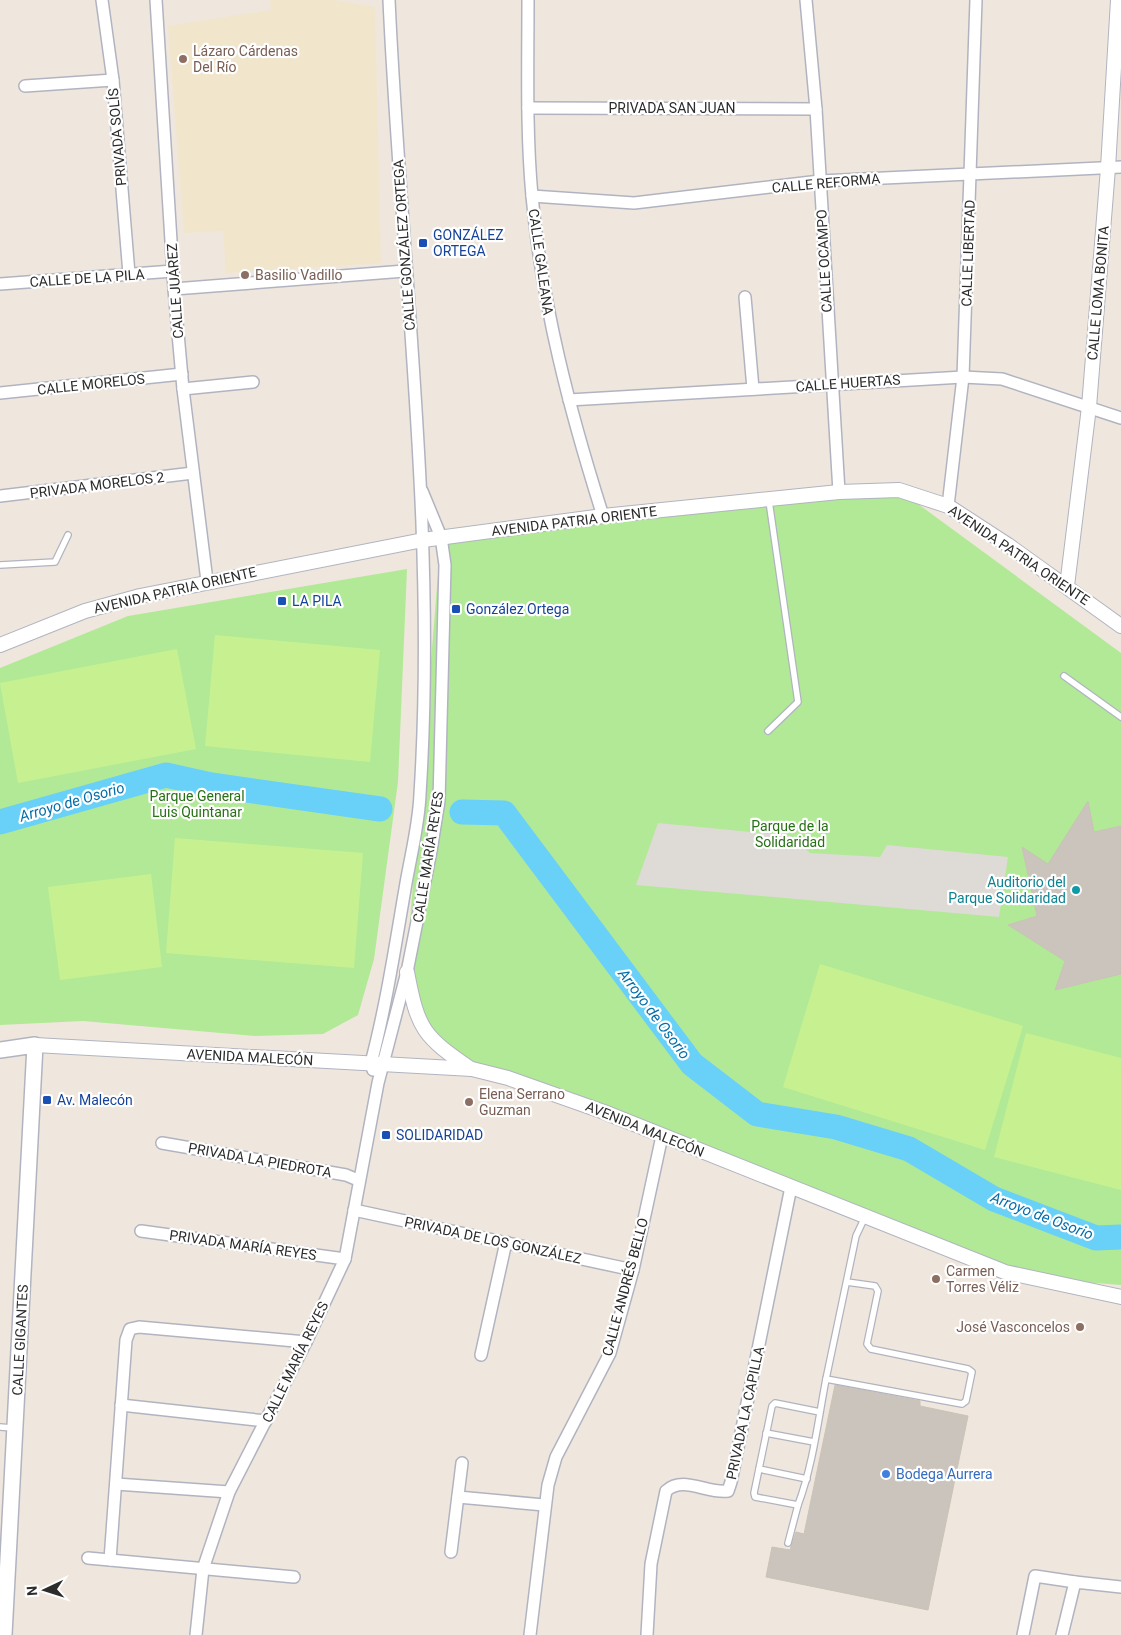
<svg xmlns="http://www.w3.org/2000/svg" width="1121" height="1635" font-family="Roboto,sans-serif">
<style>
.education{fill:#f1e5cc}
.green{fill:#b1e996}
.pitch{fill:#c7f191}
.plaza{fill:#dedad5}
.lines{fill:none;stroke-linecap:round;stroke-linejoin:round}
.river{stroke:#69d0f8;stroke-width:25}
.building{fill:#cac4bd;stroke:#cac3b6}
.service-casing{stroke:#b1b4c0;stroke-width:8}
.minor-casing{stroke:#b1b4c0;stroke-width:14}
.tertiary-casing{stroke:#b1b4c0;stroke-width:16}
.secondary-casing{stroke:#b1b4c0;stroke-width:18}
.service{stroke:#fff;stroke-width:5.5}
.minor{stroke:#fff;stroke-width:11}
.tertiary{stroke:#fff;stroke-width:14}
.secondary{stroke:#fff;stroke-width:15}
.education-dot{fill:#8d6e63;stroke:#fff;stroke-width:2}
.transit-dot{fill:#1a4fb4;stroke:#fff;stroke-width:2}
.culture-dot{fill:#0f9aa8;stroke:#fff;stroke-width:2}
.shop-dot{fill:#3f7fe0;stroke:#fff;stroke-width:2}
.labels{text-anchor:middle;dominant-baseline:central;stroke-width:4.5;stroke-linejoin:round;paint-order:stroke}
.education-label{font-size:14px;fill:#785e54;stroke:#fff;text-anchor:start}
.street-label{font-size:14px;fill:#2c2c2c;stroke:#fff}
.transit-label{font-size:14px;fill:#164399;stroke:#fff;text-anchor:start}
.park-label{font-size:14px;fill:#277015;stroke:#fff}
.culture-label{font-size:14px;fill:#0d838f;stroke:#fff;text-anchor:end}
.shop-label{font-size:14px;fill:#366cbe;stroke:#fff;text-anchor:start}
.water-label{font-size:15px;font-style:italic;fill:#036ea9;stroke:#fff}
</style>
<rect width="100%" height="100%" fill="#efe7dd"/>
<!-- education -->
<polygon class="education" points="270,0 335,0 375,7 381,263 226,273 223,231 184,233 168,26 271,10"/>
<!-- green -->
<g class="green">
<polygon points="899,490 1121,653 1121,1285 1034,1278 472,1069 423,1030 405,983 441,537"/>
<polygon points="407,569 398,782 374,959 358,1015 323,1034 255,1036 83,1021 0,1025 0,668 128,616"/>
</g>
<!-- pitch -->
<g class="pitch">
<polygon points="215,635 380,650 370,762 205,746"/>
<polygon points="177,649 196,749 18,783 0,683"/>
<polygon points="175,838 363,853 354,968 166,953"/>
<polygon points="151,874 162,967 60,980 48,887"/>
<polygon points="820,964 1023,1026 985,1150 783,1087"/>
<polygon points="1026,1033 1121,1058 1121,1190 994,1157"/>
</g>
<!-- plaza -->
<polygon class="plaza" points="658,823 791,836 810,853 880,857 887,845 1008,857 999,917 636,885"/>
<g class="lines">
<!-- river -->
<g class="river">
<polyline points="462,812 504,813 692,1064 757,1114 836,1127 909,1149 994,1199 1096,1238 1121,1237"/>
<polyline points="0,822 166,775 211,785 380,809"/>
</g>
</g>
<!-- building -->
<g class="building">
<polygon points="1088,801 1094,832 1121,826 1121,974 1055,990 1065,961 1008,925 1037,916 1022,847 1048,864"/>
<polygon points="835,1385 920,1401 920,1406 968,1416 928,1610 766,1577 772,1547 790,1550 796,1532 804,1534"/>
</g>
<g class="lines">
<defs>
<g id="service">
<polyline points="0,565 55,562 68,535"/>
<polyline points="1064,676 1121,717"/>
<polyline points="768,731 798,702 769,501"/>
<polyline points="847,1282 875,1286 878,1291 867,1344 871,1349 968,1369 972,1372 966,1401 962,1404 826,1379 856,1236 865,1217"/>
<path d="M820,1412L775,1403L772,1406L754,1493L755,1497L798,1505C813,1465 818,1421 826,1379"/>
<polyline points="0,1427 13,1428"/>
<polyline points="766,1433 814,1442"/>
<polyline points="759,1469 807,1479"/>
<polyline points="788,1543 798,1505"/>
</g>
<g id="minor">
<polyline points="102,0 113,80 129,274"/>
<polyline points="156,0 174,289 183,389 207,581"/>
<path d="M528,0C528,65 526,131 532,196C542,306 570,412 603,516"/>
<polyline points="806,0 816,109 839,492"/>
<polyline points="25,86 113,80"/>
<polyline points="528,108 816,109"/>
<polyline points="532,196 634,203 820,181 1121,167"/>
<polyline points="0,284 173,271"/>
<polyline points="174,289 405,271"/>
<polyline points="745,297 753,389"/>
<polyline points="183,389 253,382"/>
<polyline points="0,393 182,374"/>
<polyline points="569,400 963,377 1002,379 1121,418"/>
<polyline points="0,496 193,473"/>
<polyline points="948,506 963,377 976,0"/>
<path d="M373,1070L371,1063C386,1006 395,947 405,889C410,858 419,825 420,794C437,529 401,265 389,0"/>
<polyline points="162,1143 346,1175 358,1180"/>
<polyline points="354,1210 633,1270"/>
<polyline points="141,1231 345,1259"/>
<polyline points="481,1355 506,1242"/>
<polyline points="121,1405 266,1421"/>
<polyline points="116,1484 229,1492"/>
<polyline points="458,1497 544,1505"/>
<polyline points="451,1552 462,1463"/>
<polyline points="88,1558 294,1577"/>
<polyline points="110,1560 126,1340 130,1329 139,1327 306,1342"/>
<polyline points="196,1635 203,1569 229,1492 306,1342 345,1259 378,1083 407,972 431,851 439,801 445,565 441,537 422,491"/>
<polyline points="530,1635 548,1485 556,1457 610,1353 633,1270 662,1136"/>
<path d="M647,1635L651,1564L666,1491C683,1475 707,1494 728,1491L731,1482L791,1187"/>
<polyline points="1023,1635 1035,1576 1075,1582"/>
<polyline points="1062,1635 1075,1582 1121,1587"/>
</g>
<g id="tertiary">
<polyline points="1067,586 1089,407 1108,168 1118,0"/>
<polyline points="0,645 85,611 140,596 423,540 603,516 839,492 899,490 948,506 1008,545 1121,626"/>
<path d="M407,972C418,1030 423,1036 471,1069"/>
<polyline points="35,1045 472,1069 508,1078 604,1112 1005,1272 1121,1297"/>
</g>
<polyline id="secondary" points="0,1050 35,1045 4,1635"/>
</defs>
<!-- service casing -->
<use href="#service" class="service-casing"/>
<!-- minor casing -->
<use href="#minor" class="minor-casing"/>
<!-- tertiary casing -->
<use href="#tertiary" class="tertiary-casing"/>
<!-- secondary casing -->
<use href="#secondary" class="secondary-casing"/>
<!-- service -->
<use href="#service" class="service"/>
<!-- minor -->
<use href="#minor" class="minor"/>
<!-- tertiary -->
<use href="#tertiary" class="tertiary"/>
<!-- secondary -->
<use href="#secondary" class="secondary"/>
</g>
<!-- markers -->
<g class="education-dot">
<circle cx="183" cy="59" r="5"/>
<circle cx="245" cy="275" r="5"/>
<circle cx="469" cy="1102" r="5"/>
<circle cx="936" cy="1279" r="5"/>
<circle cx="1080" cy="1327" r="5"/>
</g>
<g class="transit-dot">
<rect x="418" y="238" width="10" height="10" rx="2.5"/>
<rect x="277" y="596" width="10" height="10" rx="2.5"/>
<rect x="451" y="604" width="10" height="10" rx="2.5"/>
<rect x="42" y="1095" width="10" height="10" rx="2.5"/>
<rect x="381" y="1130" width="10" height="10" rx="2.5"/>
</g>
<circle class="culture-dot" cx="1076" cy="890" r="5"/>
<circle class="shop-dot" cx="886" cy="1474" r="5"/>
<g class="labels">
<!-- education labels -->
<g class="education-label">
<text x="193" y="51">Lázaro Cárdenas<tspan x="193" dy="16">Del Río</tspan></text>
<text x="255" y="275">Basilio Vadillo</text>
<text x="479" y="1094">Elena Serrano<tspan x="479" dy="16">Guzman</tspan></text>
<text x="946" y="1271">Carmen<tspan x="946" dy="16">Torres Véliz</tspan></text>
<text x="1070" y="1327" text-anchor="end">José Vasconcelos</text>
</g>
<!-- street labels -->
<g class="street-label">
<text x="672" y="108">PRIVADA SAN JUAN</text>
<text transform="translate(117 137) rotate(-95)">PRIVADA SOLÍS</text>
<text transform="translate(826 183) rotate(-5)">CALLE REFORMA</text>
<text transform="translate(404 245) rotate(-94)">CALLE GONZÁLEZ ORTEGA</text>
<text transform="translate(968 253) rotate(-88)">CALLE LIBERTAD</text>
<text transform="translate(824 261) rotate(-93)">CALLE OCAMPO</text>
<text transform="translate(541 262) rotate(82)">CALLE GALEANA</text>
<text transform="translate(87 278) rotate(-4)">CALLE DE LA PILA</text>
<text transform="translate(175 291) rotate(-94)">CALLE JUÁREZ</text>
<text transform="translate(1098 293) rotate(-85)">CALLE LOMA BONITA</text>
<text transform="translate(848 383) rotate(-4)">CALLE HUERTAS</text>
<text transform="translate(91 384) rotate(-6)">CALLE MORELOS</text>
<text transform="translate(97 485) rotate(-7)">PRIVADA MORELOS 2</text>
<text transform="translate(574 521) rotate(-7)">AVENIDA PATRIA ORIENTE</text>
<text transform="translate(1019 555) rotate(34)">AVENIDA PATRIA ORIENTE</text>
<text transform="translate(175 590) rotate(-13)">AVENIDA PATRIA ORIENTE</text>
<text transform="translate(428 857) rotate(-81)">CALLE MARÍA REYES</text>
<text transform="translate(250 1057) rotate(3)">AVENIDA MALECÓN</text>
<text transform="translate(645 1129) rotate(22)">AVENIDA MALECÓN</text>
<text transform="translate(260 1160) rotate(10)">PRIVADA LA PIEDROTA</text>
<text transform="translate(493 1240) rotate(12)">PRIVADA DE LOS GONZÁLEZ</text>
<text transform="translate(243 1245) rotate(8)">PRIVADA MARÍA REYES</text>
<text transform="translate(625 1287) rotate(-75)">CALLE ANDRÉS BELLO</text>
<text transform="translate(20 1340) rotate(-87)">CALLE GIGANTES</text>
<text transform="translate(295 1362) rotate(-64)">CALLE MARÍA REYES</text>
<text transform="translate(745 1413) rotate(-78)">PRIVADA LA CAPILLA</text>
</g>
<!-- transit labels -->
<g class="transit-label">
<text x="433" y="235">GONZÁLEZ<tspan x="433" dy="16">ORTEGA</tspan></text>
<text x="292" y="601">LA PILA</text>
<text x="466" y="609">González Ortega</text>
<text x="57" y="1100">Av. Malecón</text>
<text x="396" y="1135">SOLIDARIDAD</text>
</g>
<!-- park labels -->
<g class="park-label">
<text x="197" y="796">Parque General<tspan x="197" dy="16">Luis Quintanar</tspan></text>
<text x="790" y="826">Parque de la<tspan x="790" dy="16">Solidaridad</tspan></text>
</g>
<!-- culture labels -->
<g class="culture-label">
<text x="1066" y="882">Auditorio del<tspan x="1066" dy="16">Parque Solidaridad</tspan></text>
</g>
<!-- shop labels -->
<g class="shop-label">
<text x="896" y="1474">Bodega Aurrera</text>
</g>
<!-- water labels -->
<g class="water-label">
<text transform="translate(72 802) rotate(-16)">Arroyo de Osorio</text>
<text transform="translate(654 1014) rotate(53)">Arroyo de Osorio</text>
<text transform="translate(1042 1216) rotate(21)">Arroyo de Osorio</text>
</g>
</g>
<!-- north arrow -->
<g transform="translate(45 1590) rotate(266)" stroke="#ffffff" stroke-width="4" paint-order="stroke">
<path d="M0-4L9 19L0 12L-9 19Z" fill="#2c2c2c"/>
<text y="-8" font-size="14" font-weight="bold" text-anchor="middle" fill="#2c2c2c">N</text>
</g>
</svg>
